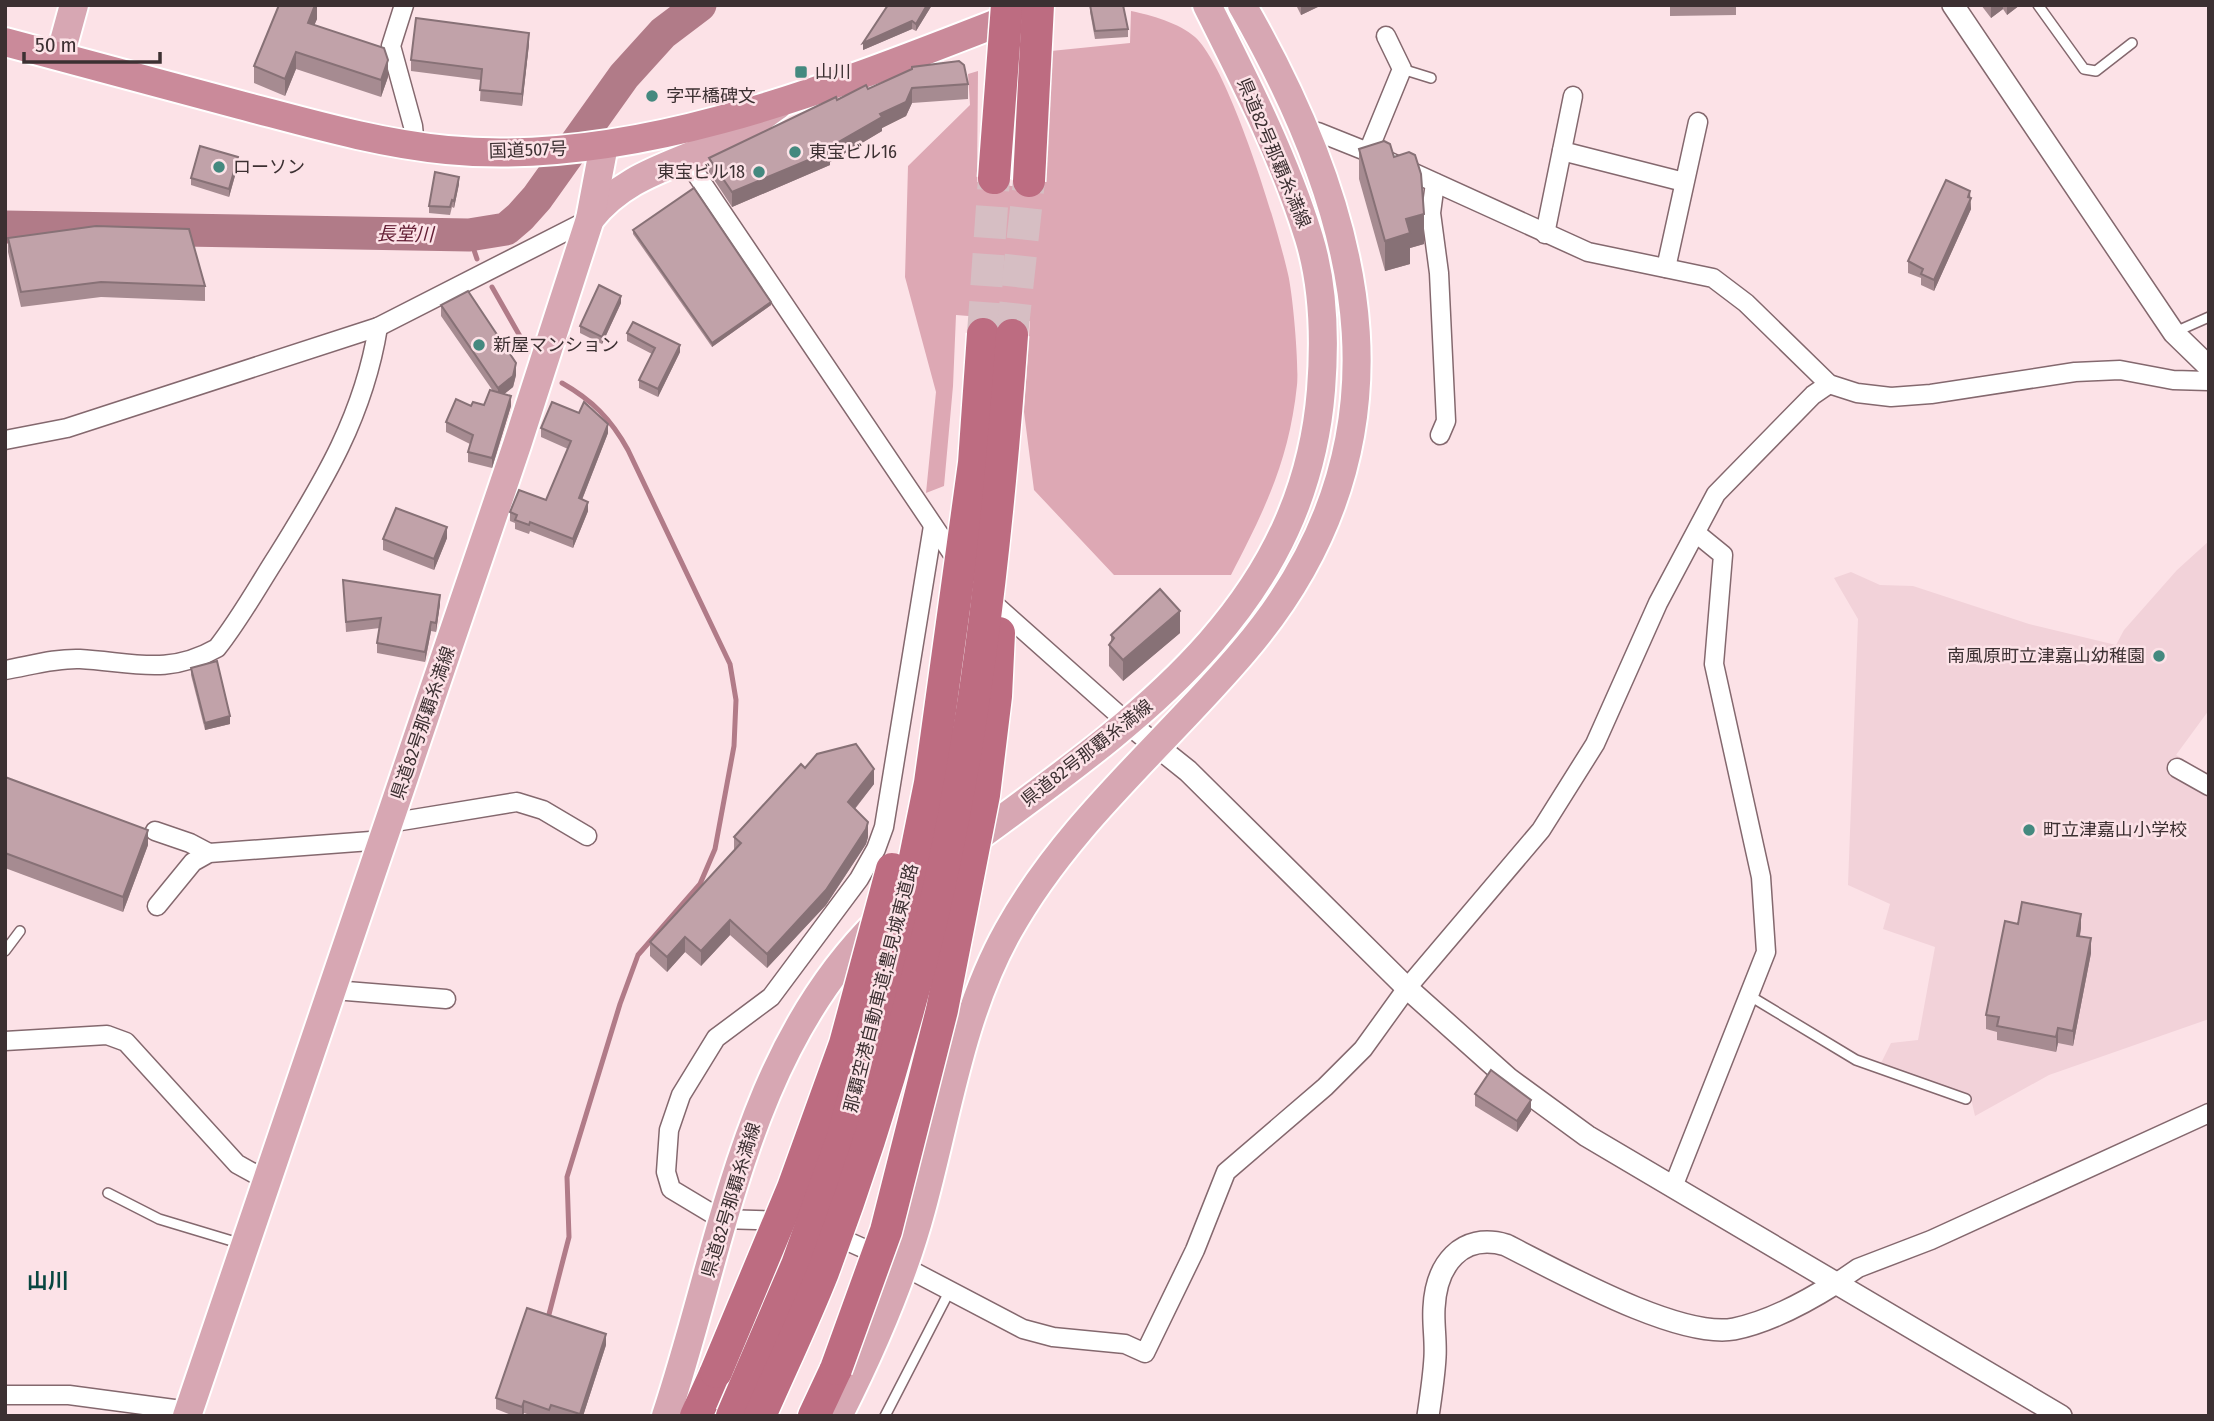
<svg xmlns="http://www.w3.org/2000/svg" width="2214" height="1421" font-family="'Fira Sans Condensed','Noto Sans JP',sans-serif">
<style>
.built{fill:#f2d2d9}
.green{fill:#dda8b4}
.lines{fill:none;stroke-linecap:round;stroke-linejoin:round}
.stream{stroke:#b17b88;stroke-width:5}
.river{stroke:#b17b88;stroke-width:33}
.motorway-tunnel{stroke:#d6bec3;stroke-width:32;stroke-dasharray:32 16;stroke-linecap:butt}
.service-casing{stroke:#84686e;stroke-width:12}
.minor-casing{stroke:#84686e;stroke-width:21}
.tertiary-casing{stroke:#84686e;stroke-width:24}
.primary-casing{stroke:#fff;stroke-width:32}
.trunk-casing{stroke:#fff;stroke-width:32}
.motorway-casing{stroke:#fff;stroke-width:35}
.service{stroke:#fff;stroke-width:9}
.minor{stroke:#fff;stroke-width:18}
.tertiary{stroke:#fff;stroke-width:21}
.primary{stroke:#d7a7b3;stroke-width:28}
.trunk{stroke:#ca8a9a;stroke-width:28}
.motorway{stroke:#bd6c81;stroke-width:32}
.motorway-bridge-casing{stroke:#fff;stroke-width:35;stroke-linecap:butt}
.motorway-bridge{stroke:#bd6c81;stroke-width:32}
.wall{fill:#a68b91}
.shaded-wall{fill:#877176}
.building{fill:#c1a2a9;stroke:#877176;stroke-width:2}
.poi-dot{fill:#44897f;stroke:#fce2e7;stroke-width:2.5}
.labels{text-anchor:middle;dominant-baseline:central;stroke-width:5;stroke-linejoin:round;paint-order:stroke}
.poi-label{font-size:18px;fill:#3c3032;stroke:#fce2e7;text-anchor:start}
.street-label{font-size:18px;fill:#3c3032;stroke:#fce2e7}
.water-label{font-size:19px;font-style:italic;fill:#642036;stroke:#fce2e7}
.quarter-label{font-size:21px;font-weight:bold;fill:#084740;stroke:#fce2e7}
</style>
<rect width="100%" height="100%" fill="#fce2e7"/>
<!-- built -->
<polygon class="built" points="2209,541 2209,710 2176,755 2209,774 2209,1019 2049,1075 1975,1116 1970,1094 1899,1073 1881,1063 1891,1043 1918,1040 1935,947 1883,929 1890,904 1848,885 1858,619 1834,578 1851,572 1880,585 1913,586 2029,624 2116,645 2124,630 2177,570"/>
<!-- green -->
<path class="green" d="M1131,11C1151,15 1179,23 1195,37C1229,68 1277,225 1288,274C1293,295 1299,365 1297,385C1289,461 1265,509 1231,575H1114L1034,490L1024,412L1030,321L956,315L953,386L944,486L926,493L936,392L905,277L908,166L970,105L968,74L978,71L977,182L1037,189L1051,51L1130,43Z"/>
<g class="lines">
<!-- stream -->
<g class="stream">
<polyline points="469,235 477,259"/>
<polyline points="492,287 525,345"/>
<path d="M547,1322L569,1237L567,1177L620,1004L638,955L700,884L715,849L734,746L736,700L730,664L628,450C611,419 592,400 562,383"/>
</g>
<!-- river -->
<polyline class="river" points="5,227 469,235 506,229 520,217 537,198 624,76 663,33 700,5"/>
<!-- motorway-tunnel -->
<g class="motorway-tunnel">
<polyline points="983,334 994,178"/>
<polyline points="1012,335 1029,181"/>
</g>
<defs>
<g id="service">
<polyline points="2038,5 2084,69 2096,71 2132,43"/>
<polyline points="1402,69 1431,78"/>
<polyline points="2175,332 2209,317"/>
<polyline points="5,951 20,931"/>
<polyline points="1750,996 1856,1060 1966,1099"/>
<polyline points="108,1193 159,1219 242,1244"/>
<polyline points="885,1416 949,1292"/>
</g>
<g id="minor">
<polyline points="404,5 391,46 413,126 415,146"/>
<polyline points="1306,134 1318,132 1368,152 1588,252 1713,278 1746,303 1829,384 1857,393 1891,397 1931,394 2075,372 2120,370 2173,380 2209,381"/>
<polyline points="1562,151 1684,182"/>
<polyline points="1368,152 1402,69 1386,36"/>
<polyline points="686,159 960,565"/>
<polyline points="1435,183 1431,213 1439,273 1446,421 1440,435"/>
<polyline points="1545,234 1573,96"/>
<polyline points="1666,268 1698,122"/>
<polyline points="5,440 67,428 378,327 590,219"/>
<polyline points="984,595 1129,724"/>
<path d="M5,670C29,666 55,658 80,659C132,662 168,676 217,648C240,619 258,586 278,555C324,481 364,415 378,327"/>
<polyline points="2177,768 2209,786"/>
<polyline points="389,823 517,802 543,810 587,836"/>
<polyline points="155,831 190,843 209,853"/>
<polyline points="157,906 193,862 209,853 384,840"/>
<polyline points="334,990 446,999"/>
<polyline points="5,1041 107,1035 126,1042 237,1164 268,1181"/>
<polyline points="1673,1187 1766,952 1761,877 1714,664 1723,555 1696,533"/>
<polyline points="786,1221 721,1219 671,1189 666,1172 669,1130 681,1095 716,1038 771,997 859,879 876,849 884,827 933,526"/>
<polyline points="829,1233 901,1265 1023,1329 1053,1337 1125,1344 1145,1353 1195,1250 1226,1172 1325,1087 1363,1049 1407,988 1541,830 1595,744 1658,603 1716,494 1813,395 1829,384"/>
<polyline points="1836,1283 1858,1268 1931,1240 2209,1113"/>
<polyline points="5,1395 69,1395 189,1411"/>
</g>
<g id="tertiary">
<polyline points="1953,5 2174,333 2209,367"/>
<polyline points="1129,724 1188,771 1407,988 1509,1079 1587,1136 2061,1416"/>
<path d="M1428,1416C1431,1396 1434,1376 1435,1357C1436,1340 1433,1324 1434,1308C1436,1265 1461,1232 1506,1245C1558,1271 1678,1339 1734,1329C1769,1322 1806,1302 1836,1283"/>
</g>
<g id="primary">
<polyline points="60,56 74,5"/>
<path d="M590,219C629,170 682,165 734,136C749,128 763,115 778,105"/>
<path d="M963,848C1128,726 1303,614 1321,390C1325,339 1324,287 1309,238C1284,157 1245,81 1207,5"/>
<polyline points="187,1416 517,445 590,219 604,145"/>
<path d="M666,1416C723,1245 745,1052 880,920"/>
<path d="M838,1416C871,1351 902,1280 921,1210C947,1116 960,1017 1008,931C1068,823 1164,745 1243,652C1420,445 1367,222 1242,5"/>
</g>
<path id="trunk" d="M5,42C84,63 162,84 240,105C309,123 376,143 447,150C639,169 847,81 1023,13"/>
<g id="motorway">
<polyline points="696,1416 716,1372"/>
<polyline points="814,1416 836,1369"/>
</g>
</defs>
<!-- service casing -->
<use href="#service" class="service-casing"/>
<!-- minor casing -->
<use href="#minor" class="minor-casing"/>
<!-- tertiary casing -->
<use href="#tertiary" class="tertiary-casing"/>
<!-- primary casing -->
<use href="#primary" class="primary-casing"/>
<!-- trunk casing -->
<use href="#trunk" class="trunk-casing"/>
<!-- motorway casing -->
<use href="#motorway" class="motorway-casing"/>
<!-- service -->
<use href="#service" class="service"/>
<!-- minor -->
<use href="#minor" class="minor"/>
<!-- tertiary -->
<use href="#tertiary" class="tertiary"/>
<!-- primary -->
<use href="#primary" class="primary"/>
<!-- trunk -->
<use href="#trunk" class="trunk"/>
<!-- motorway -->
<use href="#motorway" class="motorway"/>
<defs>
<g id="motorway-bridge">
<polyline points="994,178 1007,5"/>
<polyline points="1029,181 1038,5"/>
<polyline points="836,1369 886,1231 942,1010 984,795 996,696 999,633"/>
<polyline points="716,1372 793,1188 845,1044 892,869"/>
<polyline points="732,1416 797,1265 843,1136 902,922 930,783 974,463 983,334"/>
<path d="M760,1416C781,1368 804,1320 823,1272C861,1171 894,1066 921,962C974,758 997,544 1012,335"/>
</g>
</defs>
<!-- motorway-bridge casing -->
<use href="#motorway-bridge" class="motorway-bridge-casing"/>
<!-- motorway-bridge -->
<use href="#motorway-bridge" class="motorway-bridge"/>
</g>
<!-- wall -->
<g class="wall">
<polygon points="317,5 317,19 314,25 388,77 381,97 296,69 285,96 254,83 254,66"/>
<polygon points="888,5 932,5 916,31 912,29 863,50"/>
<polygon points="1090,5 1128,29 1128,37 1095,39 1090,12"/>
<polygon points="1296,5 1322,5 1301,15"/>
<polygon points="1670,5 1736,5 1736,15 1670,16"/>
<polygon points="1981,5 2020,5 2007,15 2003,9 1991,18"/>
<polygon points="529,44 522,106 480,101 481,80 411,71 411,60"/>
<polygon points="912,67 968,84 968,99 912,103 906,116 882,128 882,131 830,162 830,165 732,207 709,172 709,158 837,100 868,89 912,70"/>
<polygon points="1359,149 1394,157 1424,244 1410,248 1410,264 1385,271 1359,179"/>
<polygon points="238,165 229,197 191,185 191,178"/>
<polygon points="459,184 454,208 452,207 450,215 429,213 429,206"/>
<polygon points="1970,198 1971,209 1934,291 1921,285 1921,278 1908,273 1908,261"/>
<polygon points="633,230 771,305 712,347 633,234"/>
<polygon points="8,238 205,286 205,301 101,297 21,307 8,252"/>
<polygon points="621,303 602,344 580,333 580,326"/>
<polygon points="441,305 516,375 513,387 504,394 511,406 492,468 468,462 468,452 470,444 446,432 446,422 471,406 484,405 493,391 441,316"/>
<polygon points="627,333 680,352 658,397 639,388 639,380 652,354 627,341"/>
<polygon points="541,428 608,433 582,500 588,511 573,548 530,531 529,534 515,529 515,523 510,521 510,512 546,500 568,449 541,437"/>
<polygon points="447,538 434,570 383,550 383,539"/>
<polygon points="343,580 440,604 436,632 431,631 425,662 377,653 377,643 380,628 346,632"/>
<polygon points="1180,633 1123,681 1109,666 1109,645 1111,642 1111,635"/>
<polygon points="191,668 230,724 205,730 191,675"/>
<polygon points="805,768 874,784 855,809 868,837 866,844 826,905 767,968 730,935 701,966 685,952 667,972 650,956 650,942 734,851 734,837"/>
<polygon points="5,777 148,845 123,912 5,868"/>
<polygon points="2018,924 2081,928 2080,936 2091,953 2073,1046 2058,1043 2056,1052 1997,1040 1997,1032 1986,1029 1986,1015"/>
<polygon points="1475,1094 1531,1111 1517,1132 1475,1106"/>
<polygon points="606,1345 583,1416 533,1416 524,1413 523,1416 514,1416 496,1409 496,1398"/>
</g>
<!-- shaded-wall -->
<g class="shaded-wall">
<polygon points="315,5 317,5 317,19 308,40 308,23"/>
<polygon points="927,5 932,5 916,31 916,24"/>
<polygon points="1301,5 1322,5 1301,15"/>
<polygon points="1991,5 2003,5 2003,9 1991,18"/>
<polygon points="2007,5 2020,5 2007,15"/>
<polygon points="912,21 912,29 863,50 863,43"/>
<polygon points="529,33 529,44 522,106 522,94"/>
<polygon points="296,52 296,69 285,96 285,79"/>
<polygon points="388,60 388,77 381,97 381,80"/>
<polygon points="912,88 912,103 906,116 882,128 882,131 830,162 830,165 732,207 732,192 828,148 880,114"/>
<polygon points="238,157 238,165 229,197 229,189"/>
<polygon points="459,177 459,184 454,208 454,201"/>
<polygon points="1970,191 1971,209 1934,291 1934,280"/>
<polygon points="1424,214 1424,244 1410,248 1410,264 1385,271 1385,241 1406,219"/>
<polygon points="621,296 621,303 602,344 602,337"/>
<polygon points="771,302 771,305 712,347 712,343"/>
<polygon points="680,345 680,352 658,397 658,389"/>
<polygon points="516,363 516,375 513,387 498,399 498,388"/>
<polygon points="511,396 511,406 492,468 492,458"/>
<polygon points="608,424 608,433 579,507 579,498"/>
<polygon points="588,502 588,511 573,548 573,539"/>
<polygon points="447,527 447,538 434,570 434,559"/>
<polygon points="440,595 440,604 436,632 436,623"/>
<polygon points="1180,611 1180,633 1123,681 1123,660"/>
<polygon points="431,622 431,631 425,662 425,652"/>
<polygon points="230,716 230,724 205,730 205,723"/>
<polygon points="874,769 874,784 848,817 848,802"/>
<polygon points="868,822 868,837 866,844 826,905 767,968 767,954"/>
<polygon points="148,830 148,845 123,912 123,897"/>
<polygon points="2081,914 2081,928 2077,951 2077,936"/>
<polygon points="730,920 730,935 701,966 701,951"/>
<polygon points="685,937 685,952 667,972 667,957"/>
<polygon points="2091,938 2091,953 2073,1046 2073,1031"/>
<polygon points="2058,1028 2058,1043 2056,1052 2056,1037"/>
<polygon points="1531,1100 1531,1111 1517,1132 1517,1121"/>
<polygon points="606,1334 606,1345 583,1416 580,1416"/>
<polygon points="524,1401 524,1413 522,1416 522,1407"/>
</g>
<!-- building -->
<g class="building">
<polygon points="279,5 315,5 308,23 384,48 388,60 381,80 296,52 285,79 254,66"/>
<polygon points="888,5 927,5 916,24 912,21 863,43"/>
<polygon points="1090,5 1123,5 1128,29 1095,31"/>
<polygon points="416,18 529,33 522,94 480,90 482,69 411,60"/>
<polygon points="959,61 964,65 968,84 912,88 906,102 880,114 882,117 828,148 830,151 732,192 709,158 836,97 837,100 866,85 868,89 912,69 912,67"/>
<polygon points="1384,141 1390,144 1394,157 1409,152 1415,155 1421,174 1424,214 1406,219 1410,233 1385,241 1359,149"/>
<polygon points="200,146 238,157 229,189 191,178"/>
<polygon points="435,172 459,177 454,201 452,200 450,207 429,206"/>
<polygon points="1946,180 1970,191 1968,197 1971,198 1934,280 1921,274 1923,269 1908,261"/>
<polygon points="694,188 771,302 712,343 633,230"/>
<polygon points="96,226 189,229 205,286 101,282 21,292 8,238"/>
<polygon points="599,285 621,296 602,337 580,326"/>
<polygon points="468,291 516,363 513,376 498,388 441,305"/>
<polygon points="633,322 680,345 658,389 639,380 655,348 627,333"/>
<polygon points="490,390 511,396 492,458 468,452 473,435 446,422 456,399 471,406 473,402 484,405"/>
<polygon points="552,402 579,413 584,402 608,424 579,498 588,502 573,539 530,522 529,525 515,520 517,515 510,512 519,490 546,500 571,441 541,428"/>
<polygon points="396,508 447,527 434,559 383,539"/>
<polygon points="343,580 440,595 436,623 431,622 425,652 377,643 381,618 346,622"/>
<polygon points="1160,589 1180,611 1123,660 1109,645 1114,638 1111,635"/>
<polygon points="217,661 230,716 205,723 191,668"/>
<polygon points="856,744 874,769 848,802 868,822 866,829 826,890 767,954 730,920 701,951 685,937 667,957 650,942 741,843 734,837 801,764 805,768 817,754"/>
<polygon points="5,777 148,830 123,897 5,853"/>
<polygon points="2022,902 2081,914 2077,936 2091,938 2073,1031 2058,1028 2056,1037 1997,1026 1999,1017 1986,1015 2005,921 2018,924"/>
<polygon points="1491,1070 1531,1100 1517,1121 1475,1094"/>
<polygon points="527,1308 606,1334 580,1414 551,1405 549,1410 524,1401 522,1407 496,1398"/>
</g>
<!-- markers -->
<g class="poi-dot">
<rect x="794" y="65" width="14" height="14" rx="3.5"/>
<circle cx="652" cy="96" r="7"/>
<circle cx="795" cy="152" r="7"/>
<circle cx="219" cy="167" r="7"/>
<circle cx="759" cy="172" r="7"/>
<circle cx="479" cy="345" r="7"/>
<circle cx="2159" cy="656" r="7"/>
<circle cx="2029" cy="830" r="7"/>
</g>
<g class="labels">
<!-- poi labels -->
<g class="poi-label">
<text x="815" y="72">山川</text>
<text x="666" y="96">字平橋碑文</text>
<text x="809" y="152">東宝ビル16</text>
<text x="233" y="167">ローソン</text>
<text x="745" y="172" text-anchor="end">東宝ビル18</text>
<text x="493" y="345">新屋マンション</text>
<text x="2145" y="656" text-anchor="end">南風原町立津嘉山幼稚園</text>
<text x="2043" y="830">町立津嘉山小学校</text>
</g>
<!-- street labels -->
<g class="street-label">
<text transform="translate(528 150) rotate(-2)">国道507号</text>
<text transform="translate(1274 153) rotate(67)">県道82号那覇糸満線</text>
<text transform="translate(423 723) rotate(-71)">県道82号那覇糸満線</text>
<text transform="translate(1087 753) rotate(-38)">県道82号那覇糸満線</text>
<text transform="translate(881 988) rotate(-76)">那覇空港自動車道;豊見城東道路</text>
<text transform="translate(731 1200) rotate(-73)">県道82号那覇糸満線</text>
</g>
<!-- water labels -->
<g class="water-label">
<text transform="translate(405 234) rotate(1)">長堂川</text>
</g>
<!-- quarter labels -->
<g class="quarter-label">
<text x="48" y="1281">山川</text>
</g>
</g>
<!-- border -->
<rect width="2214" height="1421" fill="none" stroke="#3c3032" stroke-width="14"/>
<!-- scale -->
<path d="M24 52v10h136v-10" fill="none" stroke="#3c3032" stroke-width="3.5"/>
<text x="35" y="52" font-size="21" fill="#3c3032" stroke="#fce2e7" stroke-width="5" paint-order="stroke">50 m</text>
</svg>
